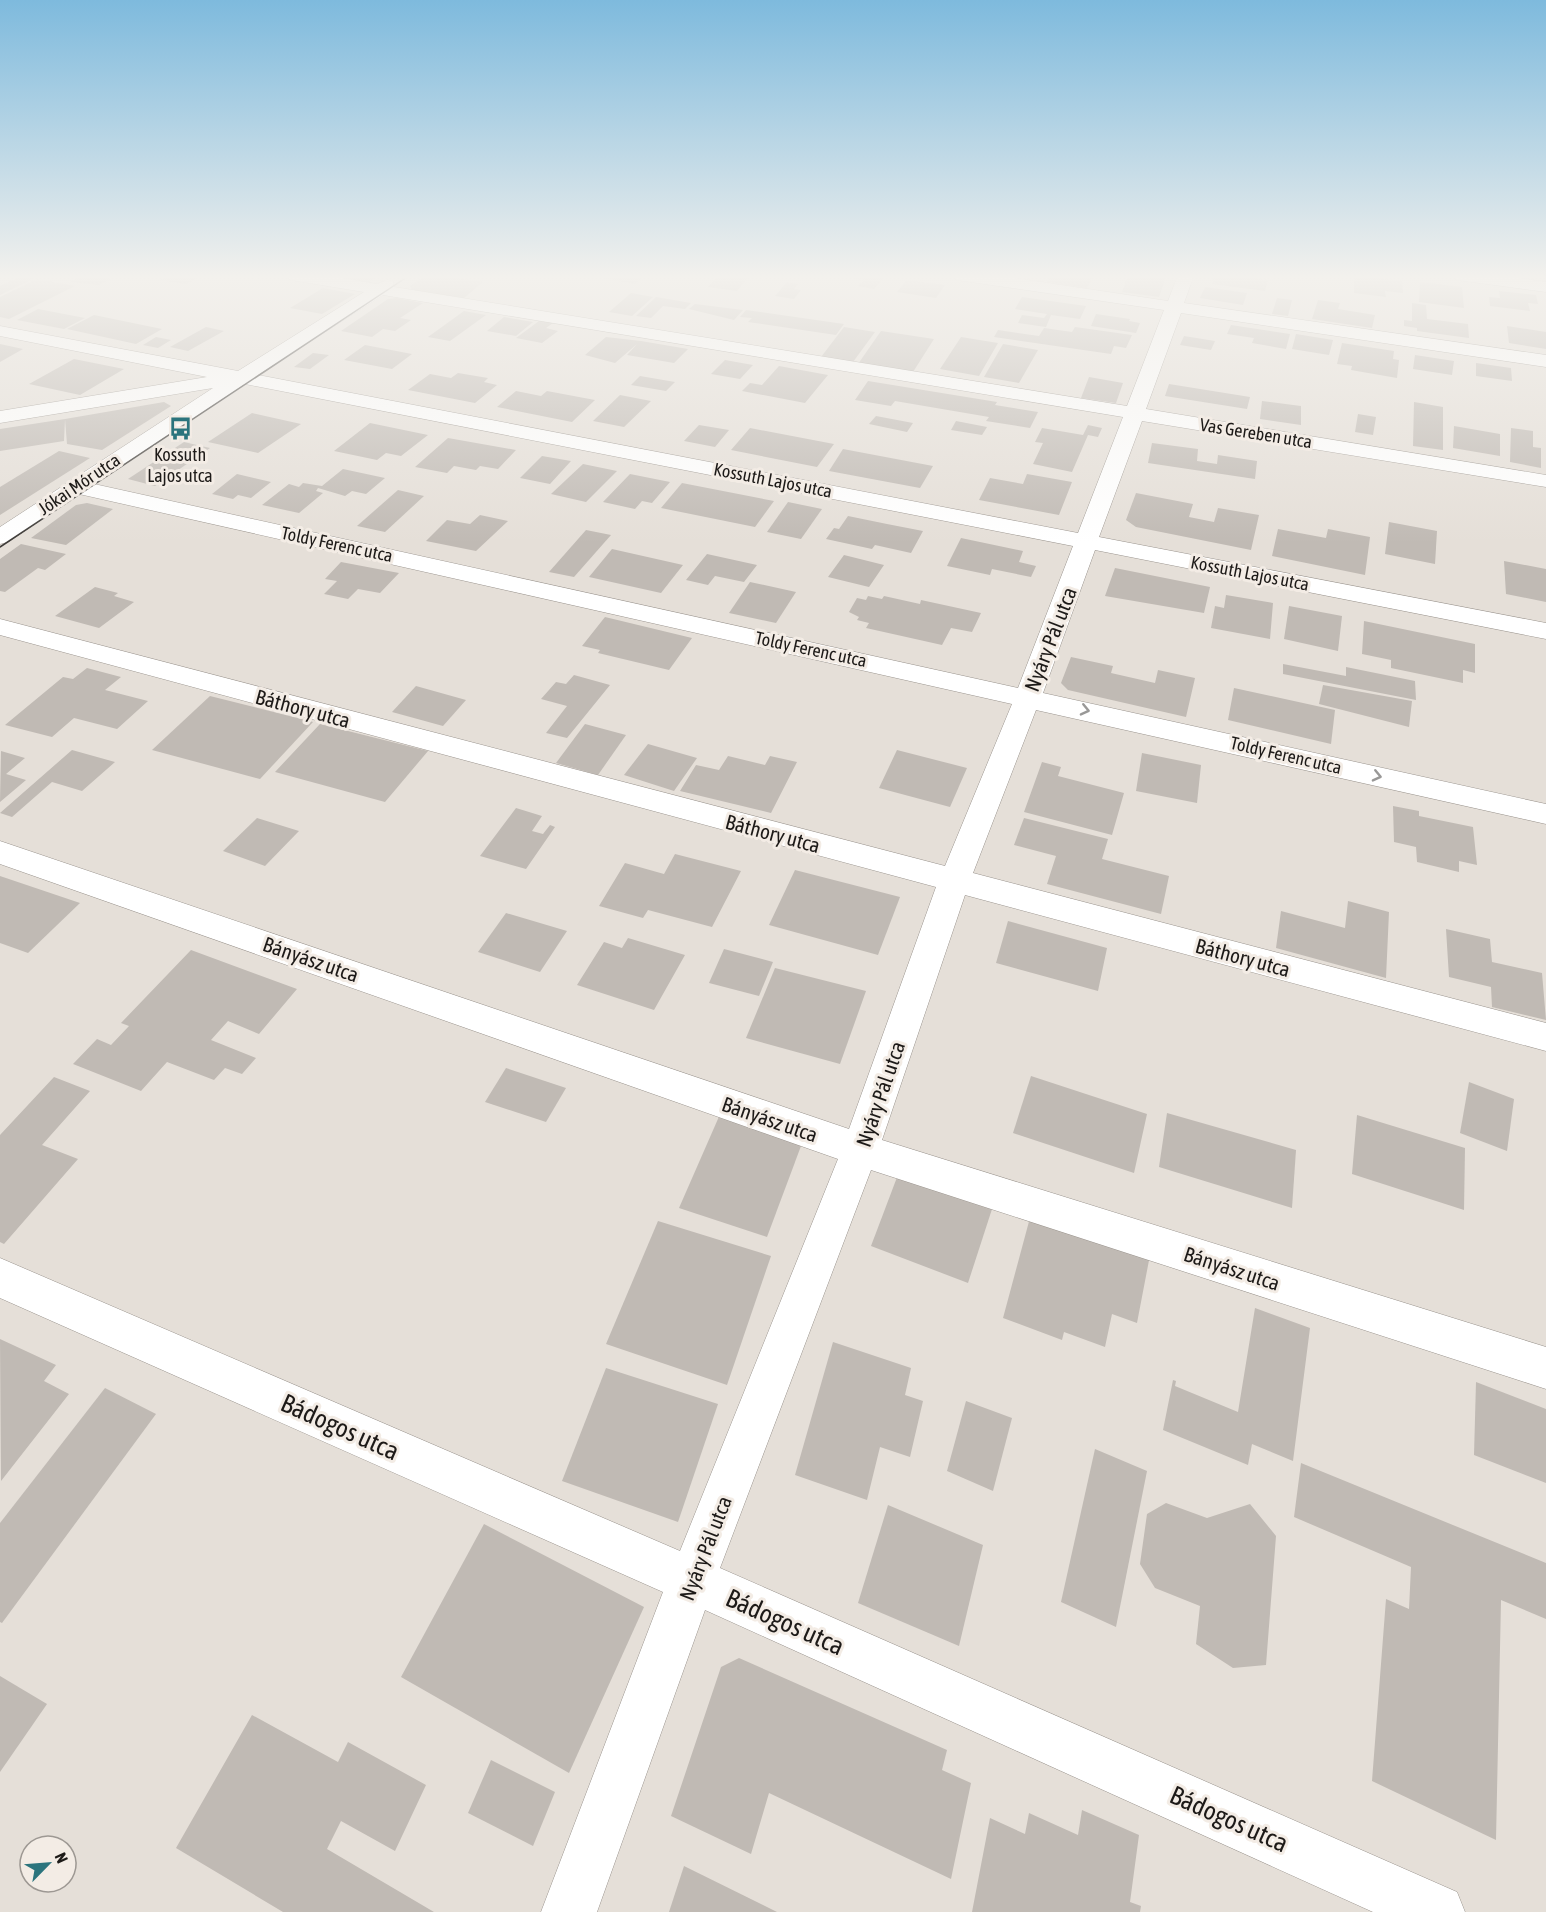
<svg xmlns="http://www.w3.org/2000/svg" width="1546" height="1912" font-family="'Asap Condensed',sans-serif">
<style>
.building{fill:#c0bab4}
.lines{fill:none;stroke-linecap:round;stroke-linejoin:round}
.minor-casing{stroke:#9a948e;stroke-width:1}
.minor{fill:#fff;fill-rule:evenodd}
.tram{stroke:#3e3b38;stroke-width:1.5}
.oneway{stroke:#999897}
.labels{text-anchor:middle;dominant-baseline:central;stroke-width:6;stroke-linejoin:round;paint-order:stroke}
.far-street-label{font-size:18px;fill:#1d1a18;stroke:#f3ece5}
.far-poi-label{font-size:18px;fill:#1d1a18;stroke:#f3ece5}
.street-label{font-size:21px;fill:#1d1a18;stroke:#f3ece5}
.near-street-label{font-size:26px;fill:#1d1a18;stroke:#f3ece5}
</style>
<rect width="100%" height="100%" fill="#e5dfd8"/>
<!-- building -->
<g class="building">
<polygon points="83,275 101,275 111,279 99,285 70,282"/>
<polygon points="169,275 203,275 186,284 160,280"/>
<polygon points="328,275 380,275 368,283"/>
<polygon points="426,275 439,275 483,282 464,298 412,290 410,286"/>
<polygon points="599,275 627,275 642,278 635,284 597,277"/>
<polygon points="718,275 750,275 737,291 708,287"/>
<polygon points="853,275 886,275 874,289 858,286 864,280 851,278"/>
<polygon points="1051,275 1094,275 1087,288 1047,282"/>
<polygon points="1128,275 1166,277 1159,297 1122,292"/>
<polygon points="1215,275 1248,275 1247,277 1268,280 1265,291 1212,284"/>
<polygon points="1342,275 1378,275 1378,278 1402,281 1403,293 1385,291 1386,297 1354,293 1354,278"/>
<polygon points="22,276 35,278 0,295 0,286"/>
<polygon points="37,279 75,286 9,319 0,317 0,297"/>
<polygon points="907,280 945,285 936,298 897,292"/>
<polygon points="787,282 798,284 794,289 801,290 794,299 775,296"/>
<polygon points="1420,282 1462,287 1464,308 1419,302"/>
<polygon points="1205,287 1247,293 1243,305 1200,298"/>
<polygon points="323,288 355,294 322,314 290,308"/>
<polygon points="1499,291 1536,295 1538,304 1528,303 1530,311 1490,306 1489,297 1500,298"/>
<polygon points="631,293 653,297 632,316 609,312"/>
<polygon points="656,297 691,303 685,309 663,306 651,318 636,316"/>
<polygon points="1022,297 1086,306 1080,319 1051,315 1046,327 1018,323 1022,315 1044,318 1047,314 1015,309"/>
<polygon points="397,298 423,303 400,318 411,320 395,331 383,329 372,337 341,331 388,299"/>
<polygon points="1277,298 1292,300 1288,316 1272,314"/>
<polygon points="1318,300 1340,303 1338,309 1375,315 1372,328 1312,319"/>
<polygon points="1412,303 1426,305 1427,319 1468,324 1469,338 1417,331 1417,328 1404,326 1404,320 1412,321"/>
<polygon points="695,304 743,310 734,320 689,309"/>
<polygon points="38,309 85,318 64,329 17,320"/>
<polygon points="746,310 844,324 836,335 748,322 752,318 740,317"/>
<polygon points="464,311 486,315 450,341 428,337"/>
<polygon points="1096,314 1130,319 1129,321 1140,323 1136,333 1091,326"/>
<polygon points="94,315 162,329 136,344 67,329"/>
<polygon points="504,317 533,322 516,336 487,331"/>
<polygon points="539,321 553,323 546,328 558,331 542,343 516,338"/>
<polygon points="1231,325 1290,334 1286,349 1252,343 1254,338 1227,334"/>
<polygon points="1507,326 1546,332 1546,349 1509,343"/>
<polygon points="206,327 224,331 188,351 170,347"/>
<polygon points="844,327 875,332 853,362 821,357"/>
<polygon points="1075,327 1132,335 1126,348 1114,346 1111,354 994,337 998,330 1039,336 1044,328 1072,332"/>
<polygon points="881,331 934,339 913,372 858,364"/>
<polygon points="1296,334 1333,340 1329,355 1292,349"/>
<polygon points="1184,336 1215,341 1211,350 1180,345"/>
<polygon points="156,337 171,340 158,348 143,345"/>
<polygon points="606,337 641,341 688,349 674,363 627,355 637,344 615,363 585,355"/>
<polygon points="961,337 998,343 979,376 940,369"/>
<polygon points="1342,343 1394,351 1393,359 1399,360 1397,378 1351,370 1352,366 1337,364"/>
<polygon points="0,344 23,349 0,362"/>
<polygon points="1003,344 1038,350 1019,383 984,377"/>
<polygon points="365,345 412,354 392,369 344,360"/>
<polygon points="313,353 329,355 310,369 294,367"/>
<polygon points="1415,355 1454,361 1452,375 1413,369"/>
<polygon points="74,359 124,369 80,395 29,384"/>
<polygon points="725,360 753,365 740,379 711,374"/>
<polygon points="1476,363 1511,368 1512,381 1476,376"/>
<polygon points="779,366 828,375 805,403 742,391 750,383 762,385"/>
<polygon points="458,373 488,378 484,382 497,385 475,403 408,390 430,374 451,378"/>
<polygon points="640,376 675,382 666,391 631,385"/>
<polygon points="1089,377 1123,383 1116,403 1081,398"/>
<polygon points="868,381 997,402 995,405 1038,412 1030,428 986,421 989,417 895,401 891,406 855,400"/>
<polygon points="1169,384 1250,397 1247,409 1165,396"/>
<polygon points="516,391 541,396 547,391 595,400 572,422 497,407"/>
<polygon points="620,395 651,401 624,427 593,421"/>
<polygon points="1262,401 1301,406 1301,425 1260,419"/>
<polygon points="164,402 171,406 102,450 67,444 65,419"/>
<polygon points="1414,402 1443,407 1443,450 1413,446"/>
<polygon points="252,413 301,424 258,453 208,442"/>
<polygon points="1358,414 1376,417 1373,435 1355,432"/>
<polygon points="876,416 913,423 907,432 869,424"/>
<polygon points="65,419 64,441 0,451 0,429"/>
<polygon points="956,421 987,427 982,435 951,430"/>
<polygon points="370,423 428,435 401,456 386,453 377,460 334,451"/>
<polygon points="699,425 729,430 715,447 684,441"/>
<polygon points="1088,425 1102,428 1098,437 1088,435 1072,472 1033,464 1043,443 1035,442 1042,428 1083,435"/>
<polygon points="1454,426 1500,434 1500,456 1453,448"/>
<polygon points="750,428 834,444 817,467 731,450"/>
<polygon points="1511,428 1533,431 1533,447 1541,448 1541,468 1510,462"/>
<polygon points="448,438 516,450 498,469 480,466 476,470 454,466 447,473 415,467"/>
<polygon points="184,442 210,448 155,486 128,479"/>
<polygon points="1152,443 1198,449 1197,461 1217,464 1218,455 1257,461 1255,479 1148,463"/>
<polygon points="843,449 933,466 920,488 829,471"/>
<polygon points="59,451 90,458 0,515 0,487"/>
<polygon points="542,456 571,461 550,484 520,478"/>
<polygon points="583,464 617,471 586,502 551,494"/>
<polygon points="343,469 385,478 366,494 352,491 345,496 318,488 316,491 323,493 299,513 262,505 289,484 299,487 303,483 322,486"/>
<polygon points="237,474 271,482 251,498 238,495 233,499 212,494"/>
<polygon points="630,474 670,482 652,503 642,501 635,509 603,502"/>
<polygon points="1027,474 1072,482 1059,515 979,500 990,478 1023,484"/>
<polygon points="682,483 774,501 755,527 661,508"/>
<polygon points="398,490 424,496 385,532 357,526"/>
<polygon points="1136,493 1193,504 1189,517 1214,522 1218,508 1259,515 1251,550 1136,527 1126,520"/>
<polygon points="788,502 822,509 801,539 767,532"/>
<polygon points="87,503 113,509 66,545 31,538 76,505"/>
<polygon points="480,515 508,521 476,551 426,541 447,520 470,524"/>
<polygon points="848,516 887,524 923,531 911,553 875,545 872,549 826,539 834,528 839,529"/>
<polygon points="1389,522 1437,531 1435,564 1385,554"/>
<polygon points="1278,529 1326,538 1328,529 1370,537 1365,575 1272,556"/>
<polygon points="586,530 611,535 574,577 549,572"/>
<polygon points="961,538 1023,551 1019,562 1036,566 1031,577 992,569 990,575 947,566"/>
<polygon points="21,544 66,554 45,570 38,568 5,592 0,591 0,559"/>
<polygon points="612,549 683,565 661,593 589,577"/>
<polygon points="707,554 757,565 744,582 715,576 708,585 686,580"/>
<polygon points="844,555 884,565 869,587 828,577"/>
<polygon points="1504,561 1546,569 1546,602 1506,594"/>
<polygon points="341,562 399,573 380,593 358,589 348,599 324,594 337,581 325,579"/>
<polygon points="1115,568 1210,587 1204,613 1105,596"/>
<polygon points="750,582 796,592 776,623 729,613"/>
<polygon points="95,587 118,593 114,596 134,602 99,628 55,616"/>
<polygon points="1226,595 1273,603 1270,639 1211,628 1215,606 1224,608"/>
<polygon points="868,596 882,599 884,596 920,604 921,600 981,613 972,632 951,628 942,645 866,628 869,623 857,620 859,617 849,612 857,598 866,600"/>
<polygon points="1289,606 1342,616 1338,651 1284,639"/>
<polygon points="605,617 692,638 669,670 598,653 600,650 582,646"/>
<polygon points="1364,621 1475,644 1475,673 1463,670 1463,683 1391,668 1391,660 1362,654"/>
<polygon points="1071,657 1113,666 1111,673 1155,683 1158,670 1195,678 1186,717 1068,690 1061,683"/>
<polygon points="1283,664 1346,676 1346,667 1415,681 1416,700 1283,674"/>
<polygon points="87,668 121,677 105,690 148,701 117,729 74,718 52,737 5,725 63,677 73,679"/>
<polygon points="574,675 610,685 567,738 546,733 567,706 541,699 556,682 566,684"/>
<polygon points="1323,685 1412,701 1409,727 1319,704"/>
<polygon points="416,686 466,700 443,726 392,712"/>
<polygon points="1234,688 1335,710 1331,744 1228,720"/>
<polygon points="210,696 313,722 260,779 152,750"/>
<polygon points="320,724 428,751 385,802 275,772"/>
<polygon points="585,724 626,735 598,775 556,763"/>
<polygon points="648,744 697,758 674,791 624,775"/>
<polygon points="72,750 115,762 82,791 52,782 12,817 0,813"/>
<polygon points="897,750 967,768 950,807 879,788"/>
<polygon points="1,751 25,758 6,774 26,780 0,802"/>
<polygon points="1142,753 1201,765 1197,803 1136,791"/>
<polygon points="728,756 765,765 770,756 797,762 771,813 680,791 696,765 719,770"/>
<polygon points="1042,762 1061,767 1058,776 1124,793 1112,835 1024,812"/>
<polygon points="1393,806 1419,811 1419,816 1473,827 1477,865 1459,861 1459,872 1417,862 1416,847 1394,842"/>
<polygon points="516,808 542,816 532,831 543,834 550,825 555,827 526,869 480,856"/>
<polygon points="257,818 299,831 265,866 223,851"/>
<polygon points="1024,818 1108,839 1102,859 1169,876 1161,914 1047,884 1056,856 1014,845"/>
<polygon points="675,854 741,871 712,927 648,910 643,918 599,906 625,863 664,874"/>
<polygon points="795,870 900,897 878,955 769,925"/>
<polygon points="0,876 80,903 28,953 0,943"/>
<polygon points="1348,901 1389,912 1386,978 1276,948 1281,911 1345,928"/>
<polygon points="506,913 567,931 540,972 478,952"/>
<polygon points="1008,921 1107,948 1098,991 996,963"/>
<polygon points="1446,929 1490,939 1492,962 1542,973 1546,1020 1492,1007 1491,987 1449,977"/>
<polygon points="628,938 685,955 654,1010 577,985 604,942 622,948"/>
<polygon points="724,949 773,962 759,996 709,983"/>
<polygon points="191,950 297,989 259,1034 228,1021 211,1040 256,1058 242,1074 225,1068 214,1080 167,1062 141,1091 73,1064 97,1039 111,1045 129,1026 121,1023"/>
<polygon points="775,968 866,991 840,1064 746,1038"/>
<polygon points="506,1068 566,1088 546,1122 485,1102"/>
<polygon points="1031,1076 1147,1114 1134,1173 1013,1133"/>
<polygon points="54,1077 90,1091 42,1145 78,1159 4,1244 0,1242 0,1135"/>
<polygon points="1469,1082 1514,1099 1507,1151 1460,1133"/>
<polygon points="721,1112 804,1138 767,1237 679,1208"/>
<polygon points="1167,1113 1296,1150 1292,1208 1159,1167"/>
<polygon points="1357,1115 1465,1148 1464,1210 1352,1174"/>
<polygon points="899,1172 993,1206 968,1283 871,1246"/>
<polygon points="1031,1214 1150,1255 1137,1323 1112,1314 1105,1347 1064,1332 1062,1340 1003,1318"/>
<polygon points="658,1221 771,1256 727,1385 606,1344"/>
<polygon points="1255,1308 1310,1328 1293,1461 1252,1444 1248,1465 1163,1430 1173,1380 1176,1381 1175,1386 1238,1412"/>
<polygon points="0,1339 56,1365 44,1381 69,1394 1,1481"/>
<polygon points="833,1342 911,1368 905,1395 923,1401 910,1457 880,1447 867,1500 795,1475"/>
<polygon points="606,1368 718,1404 678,1522 562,1481"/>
<polygon points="1476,1382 1546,1409 1546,1483 1474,1455"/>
<polygon points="105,1388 156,1414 2,1623 0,1622 0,1523"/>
<polygon points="966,1401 1012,1418 993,1491 947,1471"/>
<polygon points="1095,1449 1147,1471 1116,1627 1061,1602"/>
<polygon points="1301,1463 1546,1563 1546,1619 1501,1600 1496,1840 1372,1781 1386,1599 1409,1609 1411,1567 1294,1517"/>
<polygon points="1166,1503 1207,1518 1250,1504 1276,1536 1266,1665 1233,1668 1196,1644 1200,1606 1155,1588 1140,1564 1147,1514"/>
<polygon points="888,1505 983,1545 959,1646 858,1603"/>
<polygon points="484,1524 644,1607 569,1773 401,1677"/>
<polygon points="739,1658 947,1750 942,1770 971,1783 951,1879 769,1793 751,1854 671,1816 721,1667"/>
<polygon points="0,1676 47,1704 0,1772"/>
<polygon points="252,1715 338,1762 348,1742 426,1785 395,1851 341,1821 327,1849 434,1912 283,1912 176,1848"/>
<polygon points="491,1760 555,1792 533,1846 468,1813"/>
<polygon points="1082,1810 1139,1835 1130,1902 1141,1906 1140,1912 972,1912 990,1818 1025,1834 1029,1813 1078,1835"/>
<polygon points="684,1866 777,1912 669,1912"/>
</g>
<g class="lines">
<defs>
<g id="minor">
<path d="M283,275H324L377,284L387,280L393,281L394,287L1127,406L1164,310L957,280L949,275H994L1168,301L1178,275H1194L1184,303L1546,355V367L1181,313L1146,409L1546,475V487L1142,421L1099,537L1546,623V639L1095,550L1043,693L1546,804V824L1036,710L973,873L1546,1023V1051L965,895L882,1140L1546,1347V1389L871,1170L720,1568L1457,1892L1465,1912H1373L705,1610L597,1912H541L663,1592L0,1298V1258L680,1551L838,1159L0,864V841L849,1129L936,887L0,635V619L945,866L1012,704L79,494L8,542L0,544V527L213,388L0,423V411L207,377L0,336V326L238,371L364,292L291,280ZM383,295L1123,417L1078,533L258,375ZM245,384L1073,546L1018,688L94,484Z"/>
<polygon points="1449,275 1497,275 1546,282 1546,292 1457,280"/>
</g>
</defs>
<!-- minor casing -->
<use href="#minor" class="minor-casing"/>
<!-- minor -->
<use href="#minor" class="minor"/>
<!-- tram -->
<polyline class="tram" points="0,547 410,275"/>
</g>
<!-- one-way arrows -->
<defs><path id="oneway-chevron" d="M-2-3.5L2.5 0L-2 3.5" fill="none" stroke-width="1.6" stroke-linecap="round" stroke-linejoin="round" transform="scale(1.5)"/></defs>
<g class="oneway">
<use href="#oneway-chevron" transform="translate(1085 710) rotate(13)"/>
<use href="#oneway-chevron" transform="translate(1377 776) rotate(13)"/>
</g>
<!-- sky -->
<linearGradient id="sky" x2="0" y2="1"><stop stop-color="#7ebadd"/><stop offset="0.51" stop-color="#f3f1ed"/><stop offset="1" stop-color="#f3f1ed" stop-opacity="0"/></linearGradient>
<rect width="1546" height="543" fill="url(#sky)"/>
<!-- icons -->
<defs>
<symbol id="bus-bare" viewBox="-9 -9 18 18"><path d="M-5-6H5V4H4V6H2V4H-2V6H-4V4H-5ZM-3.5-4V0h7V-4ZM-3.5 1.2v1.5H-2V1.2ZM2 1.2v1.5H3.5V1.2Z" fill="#2b747d" stroke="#f3ece5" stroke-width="2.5" paint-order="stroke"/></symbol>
</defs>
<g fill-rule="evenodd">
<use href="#bus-bare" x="164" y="412" width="33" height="33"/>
</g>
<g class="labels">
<!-- far-street labels -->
<g class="far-street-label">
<text transform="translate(1256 433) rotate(9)">Vas Gereben utca</text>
<text transform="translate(773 480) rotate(11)">Kossuth Lajos utca</text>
<text transform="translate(79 484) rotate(-34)">Jókai Mór utca</text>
<text transform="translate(337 544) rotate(12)">Toldy Ferenc utca</text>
<text transform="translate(1250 573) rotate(11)">Kossuth Lajos utca</text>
<text transform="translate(811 649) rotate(12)">Toldy Ferenc utca</text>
<text transform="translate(1286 755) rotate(13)">Toldy Ferenc utca</text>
</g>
<!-- far-poi labels -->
<g class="far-poi-label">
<text x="180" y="454">Kossuth<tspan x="180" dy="21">Lajos utca</tspan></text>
</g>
<!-- street labels -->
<g class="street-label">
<text transform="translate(1050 639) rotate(-69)">Nyáry Pál utca</text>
<text transform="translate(303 708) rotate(15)">Báthory utca</text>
<text transform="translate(773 833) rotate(15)">Báthory utca</text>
<text transform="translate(1243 957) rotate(15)">Báthory utca</text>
<text transform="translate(311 959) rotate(19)">Bányász utca</text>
<text transform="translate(880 1094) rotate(-71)">Nyáry Pál utca</text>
<text transform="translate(770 1119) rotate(19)">Bányász utca</text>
<text transform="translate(1232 1268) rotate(18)">Bányász utca</text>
<text transform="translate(705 1548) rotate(-69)">Nyáry Pál utca</text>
</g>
<!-- near-street labels -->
<g class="near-street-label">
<text transform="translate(340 1427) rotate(24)">Bádogos utca</text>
<text transform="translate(785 1622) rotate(24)">Bádogos utca</text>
<text transform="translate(1229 1819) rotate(24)">Bádogos utca</text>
</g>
</g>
<!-- north arrow -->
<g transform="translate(48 1864) rotate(65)"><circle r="28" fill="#f3ece5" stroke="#9d9893" stroke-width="1.5"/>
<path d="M0-4.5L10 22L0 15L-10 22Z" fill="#2b747d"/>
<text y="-9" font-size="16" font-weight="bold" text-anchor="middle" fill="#1d1a18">N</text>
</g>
</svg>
